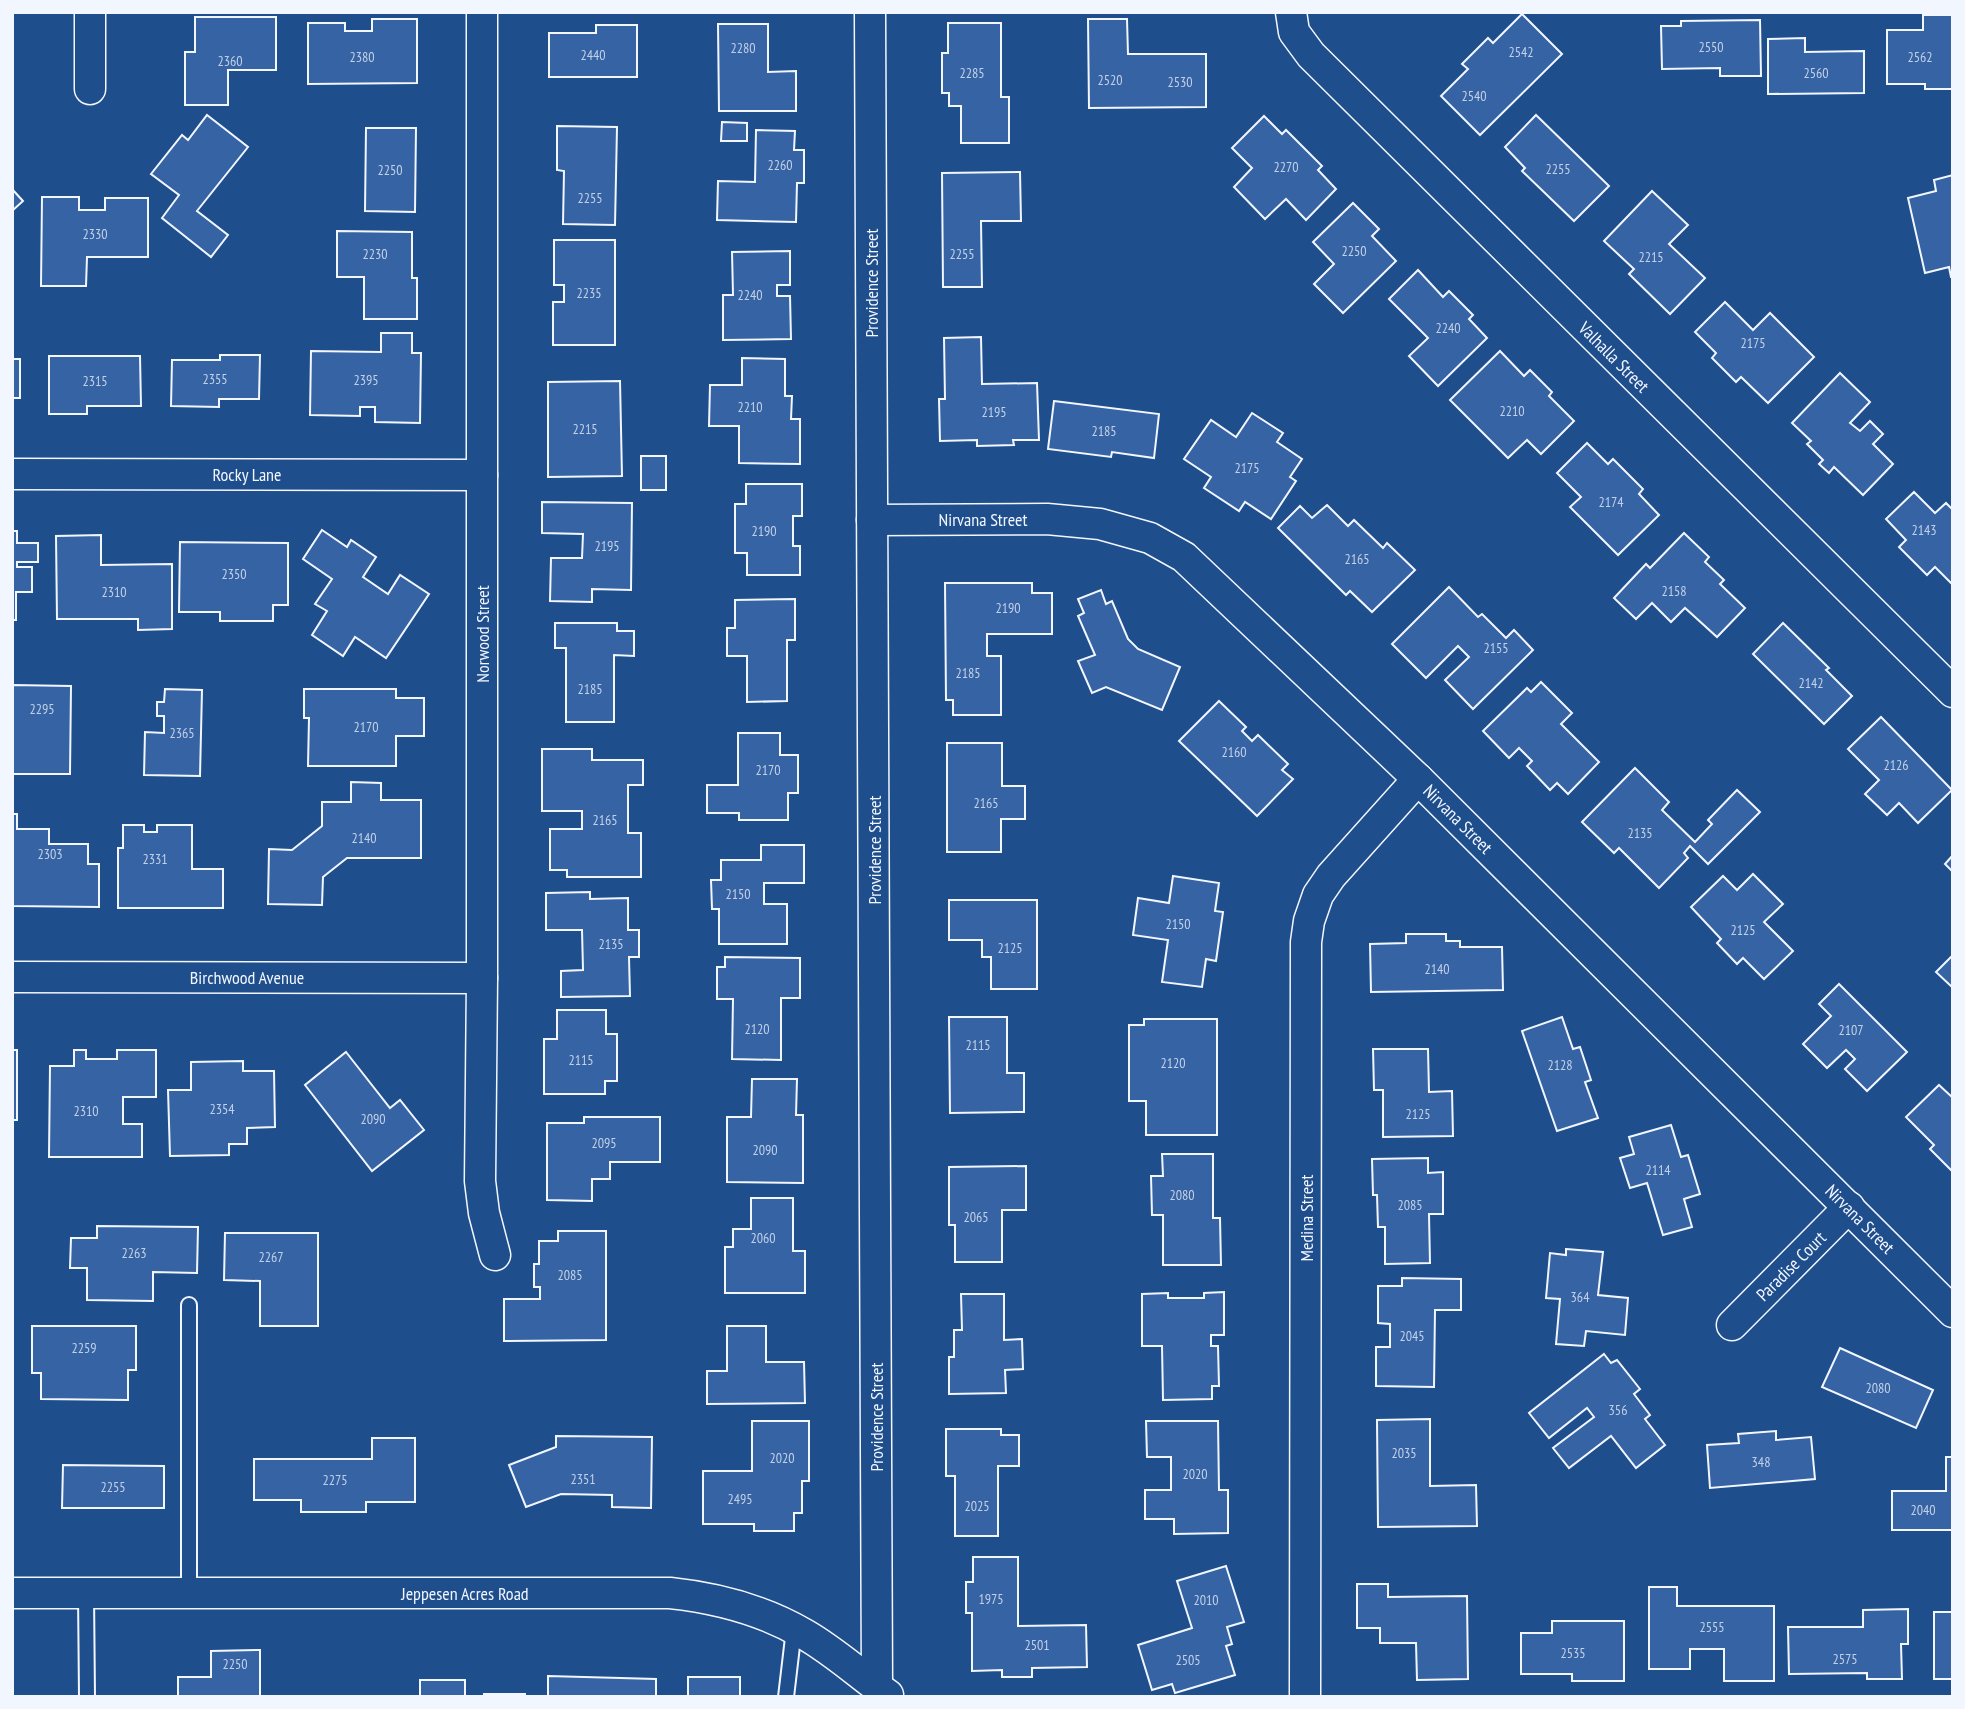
<svg xmlns="http://www.w3.org/2000/svg" width="1965" height="1709" font-family="'PT Sans Narrow',sans-serif">
<style>
.building{fill:#3563a3;stroke:#f2f6ff;stroke-width:2}
.lines{fill:none;stroke-linecap:round;stroke-linejoin:round}
.service-casing{stroke:#f2f6ff;stroke-width:18}
.minor-casing{stroke:#f2f6ff;stroke-width:33}
.service{stroke:#1f4e8c;stroke-width:14}
.minor{stroke:#1f4e8c;stroke-width:30}
.labels{text-anchor:middle;dominant-baseline:central;stroke-width:5;stroke-linejoin:round;paint-order:stroke}
.number-label{font-size:14px;fill:#c3d1e8}
.street-label{font-size:18px;fill:#f2f6ff;stroke:#1f4e8c}
</style>
<rect width="100%" height="100%" fill="#1f4e8c"/>
<!-- building -->
<g class="building">
<polygon points="1522,14 1562,54 1480,135 1441,96 1468,69 1462,64 1488,38 1493,43"/>
<polygon points="1923,15 1953,15 1953,89 1925,89 1925,84 1887,84 1887,30 1923,30"/>
<polygon points="195,17 276,17 276,70 228,70 228,105 185,105 185,52 195,52"/>
<polygon points="372,19 417,19 417,83 308,84 308,23 345,23 345,31 372,31"/>
<polygon points="1088,19 1127,19 1128,54 1206,54 1206,107 1089,108"/>
<polygon points="1760,20 1761,76 1720,76 1720,68 1662,69 1661,26 1681,26 1681,21"/>
<polygon points="948,23 1001,23 1001,97 1009,97 1009,143 961,143 961,106 949,106 949,93 942,93 942,53 948,53"/>
<polygon points="718,24 768,24 768,72 796,71 796,111 719,111"/>
<polygon points="596,25 637,25 637,77 549,77 549,33 596,33"/>
<polygon points="1805,38 1805,52 1864,51 1864,93 1768,94 1768,39"/>
<polygon points="207,115 248,147 197,211 228,235 211,257 162,218 179,195 151,174 182,135 188,140"/>
<polygon points="1536,115 1609,186 1574,221 1522,171 1525,168 1505,147"/>
<polygon points="1264,116 1282,134 1286,130 1322,166 1318,170 1336,189 1306,220 1286,199 1265,219 1234,187 1252,168 1232,148"/>
<polygon points="722,122 747,123 747,141 721,141"/>
<polygon points="557,126 617,127 615,225 563,224 564,171 557,170"/>
<polygon points="366,128 416,128 415,212 365,211"/>
<polygon points="756,130 795,131 794,150 804,150 804,183 797,183 796,222 717,220 718,181 755,182"/>
<polygon points="1020,172 1021,221 981,221 982,287 943,287 942,173"/>
<polygon points="1953,175 1953,277 1951,277 1949,267 1925,273 1908,198 1936,191 1934,180"/>
<polygon points="12,189 23,201 12,211"/>
<polygon points="1652,191 1688,225 1669,244 1705,278 1670,314 1629,274 1634,269 1604,241"/>
<polygon points="42,197 79,197 79,210 105,210 105,198 148,198 148,257 87,257 86,286 41,286"/>
<polygon points="1353,203 1379,229 1372,236 1396,261 1343,313 1314,284 1334,264 1313,242"/>
<polygon points="337,231 412,232 412,278 417,278 417,319 364,319 364,277 337,277"/>
<polygon points="554,240 615,240 615,345 553,345 553,302 564,302 564,285 554,285"/>
<polygon points="790,251 790,285 777,285 777,296 790,296 791,339 723,340 723,295 733,295 732,252"/>
<polygon points="1418,270 1443,297 1449,291 1473,315 1469,319 1487,338 1438,386 1409,356 1428,338 1389,299"/>
<polygon points="1725,302 1753,330 1770,313 1814,357 1768,403 1741,377 1736,382 1712,358 1716,353 1695,332"/>
<polygon points="381,333 412,333 412,353 421,353 420,423 375,422 375,407 360,407 360,416 310,415 311,351 381,352"/>
<polygon points="981,337 982,384 1037,383 1039,440 1013,440 1014,445 977,446 977,440 940,441 939,399 945,399 944,338"/>
<polygon points="1500,351 1524,376 1530,370 1552,392 1549,396 1574,421 1541,454 1527,440 1508,458 1450,400"/>
<polygon points="220,355 260,355 259,399 219,399 219,407 171,406 172,360 220,360"/>
<polygon points="49,356 140,356 141,406 87,406 87,414 49,414"/>
<polygon points="742,358 785,359 785,396 792,396 791,419 800,419 800,464 739,463 739,426 709,426 710,385 742,385"/>
<rect x="12" y="359" width="8" height="39"/>
<polygon points="1840,373 1870,402 1850,423 1860,431 1870,421 1883,434 1873,444 1893,464 1863,495 1834,467 1829,473 1819,464 1823,460 1807,444 1811,441 1792,423"/>
<polygon points="620,381 622,476 548,477 548,382"/>
<polygon points="1054,401 1159,414 1154,458 1112,452 1111,457 1048,449"/>
<polygon points="1252,413 1283,433 1277,442 1302,459 1290,477 1296,481 1271,519 1245,502 1239,511 1204,488 1211,477 1184,459 1211,420 1236,437"/>
<polygon points="1587,443 1608,464 1613,459 1643,489 1639,494 1659,515 1618,555 1570,507 1581,497 1557,473"/>
<rect x="641" y="456" width="25" height="34"/>
<polygon points="746,484 802,484 802,516 793,516 793,546 800,546 800,575 747,575 747,553 735,553 735,504 746,504"/>
<polygon points="1914,492 1935,513 1946,503 1953,510 1953,585 1935,567 1927,575 1899,547 1906,540 1886,519"/>
<polygon points="542,502 632,503 631,590 592,589 592,602 550,601 551,558 582,558 583,534 542,533"/>
<polygon points="1327,505 1348,526 1354,520 1383,548 1387,543 1415,570 1372,612 1350,591 1346,595 1278,528 1300,506 1312,518"/>
<polygon points="322,530 347,547 351,540 376,557 363,577 388,594 400,575 429,594 386,658 355,637 343,656 312,635 327,611 315,604 332,579 303,559"/>
<polygon points="12,531 17,531 17,543 38,543 38,562 17,562 17,567 32,567 32,592 16,592 16,620 12,620"/>
<polygon points="1684,533 1709,557 1705,562 1724,580 1720,584 1745,608 1717,637 1685,608 1671,622 1652,603 1636,619 1614,598 1646,564 1650,568"/>
<polygon points="101,535 101,565 172,564 172,629 138,630 138,619 57,619 56,536"/>
<polygon points="180,542 288,543 288,605 273,605 273,621 220,621 220,612 179,612"/>
<polygon points="945,583 1032,583 1032,593 1052,593 1052,634 987,634 987,656 1001,656 1001,715 953,715 953,700 946,700"/>
<polygon points="1449,587 1478,617 1482,614 1506,638 1514,630 1533,650 1473,709 1445,680 1469,657 1458,646 1426,678 1392,644"/>
<polygon points="1101,590 1106,604 1112,601 1128,639 1138,649 1180,667 1162,710 1106,687 1092,693 1078,661 1095,655 1078,616 1084,613 1078,599"/>
<polygon points="795,599 795,640 787,640 787,701 747,702 747,656 727,656 727,628 735,628 735,600"/>
<polygon points="555,623 617,623 617,631 634,631 634,656 614,655 614,722 566,722 566,648 555,648"/>
<polygon points="1783,623 1829,668 1826,670 1852,696 1824,724 1753,654"/>
<polygon points="1541,682 1572,713 1561,724 1599,762 1568,794 1557,783 1550,790 1527,766 1532,761 1519,748 1509,758 1483,731 1527,688 1531,692"/>
<polygon points="13,685 71,686 70,774 12,774"/>
<polygon points="165,689 202,690 200,776 144,775 145,732 164,733 164,716 157,716 157,702 164,702"/>
<polygon points="304,689 396,689 396,698 424,698 424,736 396,736 396,766 308,766 309,718 304,718"/>
<polygon points="1219,701 1246,727 1242,731 1252,741 1258,735 1288,764 1282,770 1293,779 1257,816 1179,741"/>
<polygon points="1881,717 1952,790 1918,823 1899,803 1887,815 1865,794 1879,780 1848,749"/>
<polygon points="738,733 780,733 780,755 798,755 798,793 788,793 788,820 739,820 739,813 707,813 707,785 738,785"/>
<polygon points="947,743 1002,743 1002,786 1025,786 1025,819 1001,819 1001,852 947,852"/>
<polygon points="542,749 592,749 592,760 643,760 643,785 628,785 628,833 641,833 641,877 567,877 567,870 550,870 550,829 582,829 582,811 542,811"/>
<polygon points="1635,768 1669,802 1662,810 1695,842 1712,824 1708,820 1737,790 1760,812 1708,864 1690,846 1684,853 1688,858 1659,888 1619,848 1614,853 1582,822"/>
<polygon points="351,782 381,783 381,800 421,800 421,858 347,858 323,877 322,905 268,904 269,849 292,850 322,826 322,802 351,802"/>
<polygon points="12,814 17,814 17,829 49,829 49,844 88,844 88,864 99,864 99,907 12,906"/>
<polygon points="123,825 144,825 144,832 157,832 157,825 192,825 192,869 223,869 223,908 118,908 118,848 123,848"/>
<polygon points="761,845 804,845 804,883 764,883 764,904 787,904 787,944 719,944 719,909 712,909 711,880 721,880 721,860 761,860"/>
<polygon points="1953,855 1953,872 1945,864"/>
<polygon points="1753,874 1783,904 1764,922 1793,951 1764,979 1743,958 1737,964 1717,943 1721,939 1691,907 1723,876 1737,890"/>
<polygon points="1173,876 1219,883 1215,911 1223,912 1216,961 1206,959 1202,987 1162,982 1168,940 1133,935 1138,898 1169,903"/>
<polygon points="590,892 590,899 628,898 628,930 639,930 639,957 629,957 630,996 561,997 561,971 583,970 582,930 546,930 546,893"/>
<polygon points="949,900 1037,900 1037,989 991,989 991,957 982,957 982,940 949,940"/>
<polygon points="1406,934 1446,934 1446,941 1460,941 1460,947 1502,947 1503,990 1371,992 1370,944 1406,943"/>
<polygon points="1953,955 1953,988 1936,972"/>
<polygon points="725,957 800,958 800,998 781,998 781,1060 732,1059 733,999 717,999 717,967 725,967"/>
<polygon points="1839,984 1907,1052 1867,1091 1845,1069 1855,1059 1846,1050 1827,1068 1803,1044 1831,1016 1819,1004"/>
<polygon points="557,1010 606,1010 606,1034 617,1034 617,1081 605,1081 605,1094 544,1094 544,1039 557,1039"/>
<polygon points="949,1017 1007,1017 1007,1073 1024,1073 1024,1112 950,1113"/>
<polygon points="1562,1017 1573,1049 1580,1047 1591,1080 1585,1082 1598,1118 1557,1131 1522,1031"/>
<polygon points="1144,1019 1217,1019 1217,1135 1146,1135 1146,1101 1129,1101 1129,1025 1144,1025"/>
<polygon points="1373,1049 1428,1049 1429,1092 1452,1091 1453,1136 1383,1137 1383,1090 1374,1090"/>
<rect x="12" y="1050" width="5" height="70"/>
<polygon points="74,1050 86,1050 86,1059 117,1059 117,1050 156,1050 156,1097 123,1097 123,1124 142,1124 142,1157 49,1157 50,1066 74,1066"/>
<polygon points="346,1052 390,1108 400,1100 424,1130 372,1171 305,1085"/>
<polygon points="243,1061 243,1071 274,1071 275,1127 247,1128 247,1144 229,1144 229,1155 170,1156 168,1090 191,1090 191,1062"/>
<polygon points="752,1079 797,1079 796,1115 803,1115 803,1183 727,1182 727,1117 751,1117"/>
<polygon points="1939,1085 1953,1098 1953,1172 1930,1149 1934,1145 1906,1117"/>
<polygon points="584,1117 660,1117 660,1162 610,1162 610,1179 592,1179 592,1201 547,1200 547,1123 584,1123"/>
<polygon points="1671,1125 1681,1157 1688,1155 1700,1194 1684,1199 1692,1227 1663,1235 1647,1183 1630,1188 1620,1158 1634,1154 1629,1137"/>
<polygon points="1162,1154 1213,1154 1213,1218 1220,1218 1221,1265 1163,1265 1163,1215 1152,1215 1151,1176 1163,1176"/>
<polygon points="1428,1158 1428,1173 1443,1172 1443,1214 1429,1214 1430,1263 1385,1264 1385,1227 1378,1227 1377,1195 1373,1195 1372,1159"/>
<polygon points="1026,1166 1026,1210 1002,1210 1002,1262 955,1262 955,1225 949,1225 949,1167"/>
<polygon points="751,1198 793,1198 793,1251 805,1251 805,1293 725,1293 725,1247 733,1247 733,1229 751,1229"/>
<polygon points="97,1226 198,1227 197,1273 153,1272 153,1301 87,1300 87,1268 70,1268 71,1238 97,1238"/>
<polygon points="558,1231 606,1231 606,1340 504,1341 504,1299 540,1299 540,1287 534,1287 534,1264 539,1264 539,1241 558,1241"/>
<polygon points="225,1233 318,1233 318,1326 260,1326 260,1281 224,1280"/>
<polygon points="1566,1249 1603,1252 1598,1295 1628,1298 1625,1335 1586,1331 1584,1346 1556,1344 1560,1299 1546,1298 1550,1253 1566,1255"/>
<polygon points="1402,1278 1461,1279 1461,1310 1435,1310 1434,1387 1376,1386 1376,1347 1390,1347 1390,1324 1378,1323 1378,1286 1402,1286"/>
<polygon points="1224,1292 1224,1335 1211,1335 1211,1346 1218,1346 1219,1386 1212,1386 1212,1399 1163,1400 1162,1346 1142,1346 1142,1294 1168,1293 1168,1298 1204,1298 1204,1293"/>
<polygon points="961,1294 1004,1294 1004,1340 1022,1339 1023,1369 1005,1370 1006,1393 949,1394 949,1357 954,1357 954,1330 962,1330"/>
<polygon points="32,1326 136,1326 136,1370 128,1370 128,1400 41,1399 41,1373 32,1373"/>
<polygon points="727,1326 766,1326 766,1362 804,1362 805,1403 707,1404 707,1371 727,1371"/>
<polygon points="1840,1348 1933,1390 1916,1428 1822,1387"/>
<polygon points="1604,1354 1611,1363 1617,1360 1640,1389 1634,1394 1650,1415 1645,1419 1665,1445 1636,1468 1611,1436 1569,1468 1553,1448 1594,1417 1587,1408 1549,1438 1529,1413"/>
<polygon points="1430,1419 1430,1486 1476,1485 1477,1526 1378,1527 1377,1420"/>
<polygon points="752,1421 809,1421 809,1481 802,1481 802,1513 794,1513 794,1531 754,1531 754,1524 703,1524 703,1471 752,1471"/>
<polygon points="1146,1421 1218,1421 1219,1490 1228,1490 1228,1533 1174,1534 1174,1519 1145,1519 1145,1490 1171,1490 1171,1457 1147,1457"/>
<polygon points="946,1429 1001,1429 1001,1435 1019,1435 1019,1466 998,1466 998,1536 955,1536 955,1476 946,1476"/>
<polygon points="1776,1431 1776,1440 1811,1437 1815,1479 1710,1488 1707,1445 1739,1443 1738,1434"/>
<polygon points="556,1436 652,1437 651,1508 612,1507 612,1495 561,1494 526,1507 509,1465 556,1447"/>
<polygon points="372,1438 415,1438 415,1502 366,1502 366,1512 301,1512 301,1500 254,1500 254,1459 372,1459"/>
<polygon points="1946,1457 1953,1457 1953,1530 1892,1530 1892,1491 1946,1491"/>
<polygon points="63,1465 164,1466 164,1508 62,1508"/>
<polygon points="973,1557 1018,1557 1018,1626 1086,1625 1087,1667 1032,1668 1032,1677 1002,1677 1002,1670 972,1671 972,1613 966,1613 966,1582 973,1582"/>
<polygon points="1226,1566 1244,1622 1227,1627 1232,1644 1226,1646 1235,1675 1175,1693 1172,1684 1152,1690 1138,1645 1192,1628 1177,1581"/>
<polygon points="1357,1584 1388,1584 1388,1597 1467,1596 1468,1679 1417,1680 1416,1643 1380,1643 1380,1628 1357,1628"/>
<polygon points="1649,1587 1677,1587 1677,1606 1774,1606 1774,1681 1724,1681 1724,1649 1690,1649 1690,1669 1649,1669"/>
<polygon points="1908,1609 1908,1644 1901,1644 1902,1679 1867,1679 1867,1673 1789,1674 1788,1627 1863,1627 1863,1610"/>
<rect x="1934" y="1612" width="19" height="67"/>
<polygon points="1552,1621 1624,1621 1624,1681 1572,1681 1572,1674 1521,1674 1521,1633 1552,1633"/>
<polygon points="260,1650 260,1697 178,1697 178,1677 211,1677 211,1651"/>
<polygon points="548,1676 656,1679 656,1697 548,1697"/>
<rect x="688" y="1677" width="52" height="20"/>
<rect x="420" y="1680" width="45" height="17"/>
<rect x="484" y="1694" width="41" height="3"/>
</g>
<g class="lines">
<defs>
<g id="service">
<polyline points="86,1593 87,1697"/>
<polyline points="189,1593 189,1305"/>
<polyline points="786,1697 794,1629"/>
</g>
<g id="minor">
<polyline points="482,12 482,978 480,1181 484,1213 495,1255"/>
<polyline points="870,12 877,1688"/>
<polyline points="1291,12 1294,32 1311,55 1953,692"/>
<polyline points="90,89 90,12"/>
<polyline points="12,474 482,475"/>
<polyline points="872,520 1047,519 1100,524 1150,538 1184,557 1418,779 1953,1312"/>
<polyline points="12,977 482,978"/>
<polyline points="1732,1325 1849,1207"/>
<path d="M12,1593H670C717,1598 763,1610 804,1634C834,1651 860,1675 888,1695"/>
<polyline points="1305,1697 1306,942 1309,921 1318,895 1331,876 1418,779"/>
</g>
</defs>
<!-- service casing -->
<use href="#service" class="service-casing"/>
<!-- minor casing -->
<use href="#minor" class="minor-casing"/>
<!-- service -->
<use href="#service" class="service"/>
<!-- minor -->
<use href="#minor" class="minor"/>
</g>
<g class="labels">
<!-- number labels -->
<g class="number-label">
<text x="1711" y="47">2550</text>
<text x="743" y="48">2280</text>
<text x="1521" y="52">2542</text>
<text x="593" y="55">2440</text>
<text x="362" y="57">2380</text>
<text x="1920" y="57">2562</text>
<text x="230" y="61">2360</text>
<text x="972" y="73">2285</text>
<text x="1816" y="73">2560</text>
<text x="1110" y="80">2520</text>
<text x="1180" y="82">2530</text>
<text x="1474" y="96">2540</text>
<text x="780" y="165">2260</text>
<text x="1286" y="167">2270</text>
<text x="1558" y="169">2255</text>
<text x="390" y="170">2250</text>
<text x="590" y="198">2255</text>
<text x="95" y="234">2330</text>
<text x="1354" y="251">2250</text>
<text x="375" y="254">2230</text>
<text x="962" y="254">2255</text>
<text x="1651" y="257">2215</text>
<text x="589" y="293">2235</text>
<text x="750" y="295">2240</text>
<text x="1448" y="328">2240</text>
<text x="1753" y="343">2175</text>
<text x="215" y="379">2355</text>
<text x="366" y="380">2395</text>
<text x="95" y="381">2315</text>
<text x="750" y="407">2210</text>
<text x="1512" y="411">2210</text>
<text x="994" y="412">2195</text>
<text x="585" y="429">2215</text>
<text x="1104" y="431">2185</text>
<text x="1247" y="468">2175</text>
<text x="1611" y="502">2174</text>
<text x="1924" y="530">2143</text>
<text x="764" y="531">2190</text>
<text x="607" y="546">2195</text>
<text x="1357" y="559">2165</text>
<text x="234" y="574">2350</text>
<text x="1674" y="591">2158</text>
<text x="114" y="592">2310</text>
<text x="1008" y="608">2190</text>
<text x="1496" y="648">2155</text>
<text x="968" y="673">2185</text>
<text x="1811" y="683">2142</text>
<text x="590" y="689">2185</text>
<text x="42" y="709">2295</text>
<text x="366" y="727">2170</text>
<text x="182" y="733">2365</text>
<text x="1234" y="752">2160</text>
<text x="1896" y="765">2126</text>
<text x="768" y="770">2170</text>
<text x="986" y="803">2165</text>
<text x="605" y="820">2165</text>
<text x="1640" y="833">2135</text>
<text x="364" y="838">2140</text>
<text x="50" y="854">2303</text>
<text x="155" y="859">2331</text>
<text x="738" y="894">2150</text>
<text x="1178" y="924">2150</text>
<text x="1743" y="930">2125</text>
<text x="611" y="944">2135</text>
<text x="1010" y="948">2125</text>
<text x="1437" y="969">2140</text>
<text x="757" y="1029">2120</text>
<text x="1851" y="1030">2107</text>
<text x="978" y="1045">2115</text>
<text x="581" y="1060">2115</text>
<text x="1173" y="1063">2120</text>
<text x="1560" y="1065">2128</text>
<text x="222" y="1109">2354</text>
<text x="86" y="1111">2310</text>
<text x="1418" y="1114">2125</text>
<text x="373" y="1119">2090</text>
<text x="604" y="1143">2095</text>
<text x="765" y="1150">2090</text>
<text x="1658" y="1170">2114</text>
<text x="1182" y="1195">2080</text>
<text x="1410" y="1205">2085</text>
<text x="976" y="1217">2065</text>
<text x="763" y="1238">2060</text>
<text x="134" y="1253">2263</text>
<text x="271" y="1257">2267</text>
<text x="570" y="1275">2085</text>
<text x="1580" y="1297">364</text>
<text x="1412" y="1336">2045</text>
<text x="84" y="1348">2259</text>
<text x="1878" y="1388">2080</text>
<text x="1618" y="1410">356</text>
<text x="1404" y="1453">2035</text>
<text x="782" y="1458">2020</text>
<text x="1761" y="1462">348</text>
<text x="1195" y="1474">2020</text>
<text x="583" y="1479">2351</text>
<text x="335" y="1480">2275</text>
<text x="113" y="1487">2255</text>
<text x="740" y="1499">2495</text>
<text x="977" y="1506">2025</text>
<text x="1923" y="1510">2040</text>
<text x="991" y="1599">1975</text>
<text x="1206" y="1600">2010</text>
<text x="1712" y="1627">2555</text>
<text x="1037" y="1645">2501</text>
<text x="1573" y="1653">2535</text>
<text x="1845" y="1659">2575</text>
<text x="1188" y="1660">2505</text>
<text x="235" y="1664">2250</text>
</g>
<!-- street labels -->
<g class="street-label">
<text transform="translate(871 283) rotate(-90)">Providence Street</text>
<text transform="translate(1614 357) rotate(45)">Valhalla Street</text>
<text x="247" y="474">Rocky Lane</text>
<text x="983" y="519">Nirvana Street</text>
<text transform="translate(482 634) rotate(-90)">Norwood Street</text>
<text transform="translate(1458 819) rotate(45)">Nirvana Street</text>
<text transform="translate(874 850) rotate(-90)">Providence Street</text>
<text x="247" y="977">Birchwood Avenue</text>
<text transform="translate(1306 1218) rotate(-90)">Medina Street</text>
<text transform="translate(1860 1219) rotate(45)">Nirvana Street</text>
<text transform="translate(1791 1266) rotate(-45)">Paradise Court</text>
<text transform="translate(876 1417) rotate(-90)">Providence Street</text>
<text x="465" y="1593">Jeppesen Acres Road</text>
</g>
</g>
<!-- border -->
<rect width="1965" height="1709" fill="none" stroke="#f2f6ff" stroke-width="28"/>
</svg>
